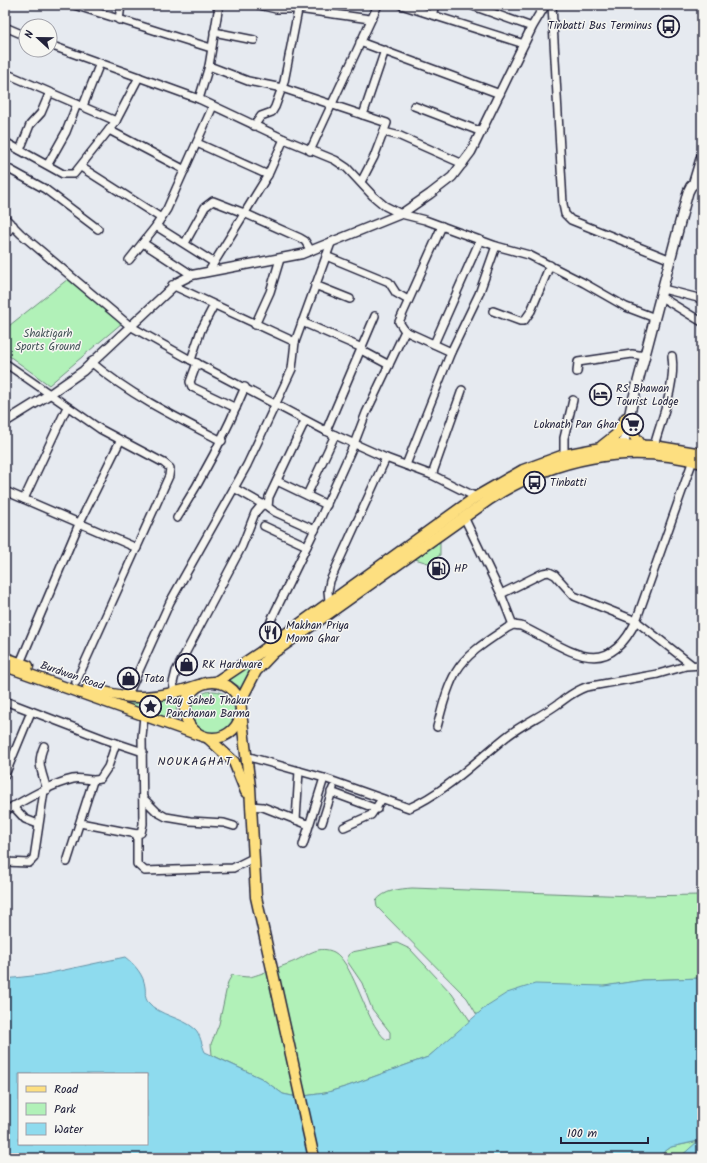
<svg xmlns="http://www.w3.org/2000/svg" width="707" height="1163" font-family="Kalam,sans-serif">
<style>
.green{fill:#b1f1b8;stroke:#6a8a7a}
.water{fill:#8edbee;stroke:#6391a6;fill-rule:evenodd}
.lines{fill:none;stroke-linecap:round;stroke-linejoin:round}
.minor-casing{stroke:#22223b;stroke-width:10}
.tertiary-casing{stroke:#22223b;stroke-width:11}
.secondary-casing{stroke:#22223b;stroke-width:12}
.primary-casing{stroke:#22223b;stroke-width:13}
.minor{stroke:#f6f6f2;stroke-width:7}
.tertiary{stroke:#f6f6f2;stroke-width:8}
.secondary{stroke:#f6f6f2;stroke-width:9}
.primary{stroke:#fddf80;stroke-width:10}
.labels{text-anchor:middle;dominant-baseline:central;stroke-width:3;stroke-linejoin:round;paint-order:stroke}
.poi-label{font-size:11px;fill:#22223b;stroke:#f6f6f2;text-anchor:start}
.park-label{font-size:11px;fill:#46565a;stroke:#f6f6f2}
.street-label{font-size:11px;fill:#22223b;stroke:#f6f6f2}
.neighbourhood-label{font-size:12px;letter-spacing:1px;fill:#22223b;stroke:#f6f6f2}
</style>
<rect width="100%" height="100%" fill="#e6eaf0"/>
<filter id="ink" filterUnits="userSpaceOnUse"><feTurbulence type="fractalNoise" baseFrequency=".025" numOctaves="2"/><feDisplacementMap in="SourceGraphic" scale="8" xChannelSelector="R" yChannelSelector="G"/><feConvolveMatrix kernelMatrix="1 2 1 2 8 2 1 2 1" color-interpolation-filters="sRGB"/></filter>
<g filter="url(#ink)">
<!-- green -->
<g class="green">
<polygon points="68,279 122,323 49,385 5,353 5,329"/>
<polygon points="440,541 440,555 428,563 415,559"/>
<polygon points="258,660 241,688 228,679"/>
<circle cx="213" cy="713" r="22"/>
<polygon points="179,696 176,711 178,724 122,703 145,703"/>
<path d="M412,888L633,896L702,895V978L643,980L488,1005L477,1015L467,998L377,907L376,901C384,890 400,889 412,888Z"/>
<path d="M397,943L410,949L452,994L471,1022L428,1057L348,1086L325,1093L297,1097L283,1094L261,1078L212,1055L211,1044L219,1024L228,982L232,975C238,976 245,977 250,977C255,976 292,963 297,960C309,954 319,945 334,952C351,961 364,1011 377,1029C380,1033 383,1038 387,1040L390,1039V1032L372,1009L362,983L347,961L348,955L352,952Z"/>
<polygon points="699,1141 679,1158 656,1158 671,1147"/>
</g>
<!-- water -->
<path class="water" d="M125,957C134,964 144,975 145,987C146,992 144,997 148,1002C159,1016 182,1017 195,1029C200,1033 202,1046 205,1052L261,1078L283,1094L297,1097L325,1093L348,1086L428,1057L488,1005L507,993L535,984L604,986L643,980L702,978V1151L695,1158H679L698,1141L671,1147L656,1158H5V979L41,975ZM19,1074H147V1144H19Z"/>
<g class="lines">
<defs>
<g id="minor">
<polyline points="74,5 211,48"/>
<polyline points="259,5 276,9 298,9 370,19"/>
<polyline points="401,5 524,44"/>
<polyline points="552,5 563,204 565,214 571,220 671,260"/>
<polyline points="473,6 532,27"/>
<polyline points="432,15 435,5"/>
<polyline points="119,20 121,5"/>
<polyline points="5,27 26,36"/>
<polyline points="214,32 254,40"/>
<polyline points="360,42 500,94"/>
<polyline points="50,45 199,99 284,139 335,160 347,168 373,196 385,206 401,214 425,220 496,246 529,255 584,283 626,307 655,318"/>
<polyline points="209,66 248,81 282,88 387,123 374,157 361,182"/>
<polyline points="5,73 116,121"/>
<polyline points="199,99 209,66 219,5"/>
<polyline points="83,106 100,63"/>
<polyline points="414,106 482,132"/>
<polyline points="363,115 385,50"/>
<polyline points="254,126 261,116 272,112 275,107 284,82 299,5"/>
<polyline points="109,130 185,170"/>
<polyline points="384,132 400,136 463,164"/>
<polyline points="5,142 63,174 74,174 116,121 139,77"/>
<polyline points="197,143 268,175"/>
<polyline points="20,150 30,125 41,113 50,92"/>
<polyline points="310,151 378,5"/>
<polyline points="48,164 66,132 77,104"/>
<polyline points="5,167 45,189 98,229"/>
<polyline points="81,167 161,218"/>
<polyline points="692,185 702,152"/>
<polyline points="5,218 21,234 130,326 187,358 326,431 386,458 432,475 476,497"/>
<polyline points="156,226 213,262"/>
<polyline points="442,226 399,322 405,331 451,352"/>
<polyline points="5,235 13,225"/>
<polyline points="143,243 192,275"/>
<polyline points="185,243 205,207 213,201 244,213 300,238 305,241 311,251"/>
<polyline points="326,256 389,282 396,293 408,300"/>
<polyline points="129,260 156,226 167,209 213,106"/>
<polyline points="209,271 268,175 284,139"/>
<polyline points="172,285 295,342"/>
<polyline points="315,285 350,299"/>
<polyline points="663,289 702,299"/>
<polyline points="661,297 702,322"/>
<polyline points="493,311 520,321 524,321 531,311 550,265"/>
<polyline points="302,322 362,348"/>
<polyline points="255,325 270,292 280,259"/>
<polyline points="434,344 480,240"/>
<polyline points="361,350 389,365"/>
<polyline points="191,360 201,330 214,305"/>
<path d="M91,362C130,395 177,418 222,441"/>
<polyline points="5,363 100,429 164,463 170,468 169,476 76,682"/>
<polyline points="197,363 190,382 192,387 236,408"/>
<polyline points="577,372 578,362 632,354 645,356"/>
<polyline points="305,421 269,497 268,507 275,512 315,530"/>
<polyline points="326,431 375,316"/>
<path d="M654,446C662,417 676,385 672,356"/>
<polyline points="564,455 564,438 573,400"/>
<polyline points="406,465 451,352 479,294 496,246"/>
<polyline points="432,475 462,390"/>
<polyline points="277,481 327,505"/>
<polyline points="234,488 264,505"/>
<polyline points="5,491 137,548"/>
<polyline points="307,495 335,435"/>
<polyline points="24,499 67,407"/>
<polyline points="464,517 501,594 513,625"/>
<path d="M177,518C204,476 226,433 245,387"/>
<polyline points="264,526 307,546"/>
<polyline points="501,594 543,573 549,572 555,575 574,596 636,621 692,665"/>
<polyline points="329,601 328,591 330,581 386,458"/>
<polyline points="268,646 267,633 272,618 320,519 354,444 366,413 405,331"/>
<polyline points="20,663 79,524 120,441"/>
<polyline points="175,693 173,683 176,671 242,546 255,513 260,507 268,502"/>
<polyline points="127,697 170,602 247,465 292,369 295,342 331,243"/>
<polyline points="5,701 104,739 143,752"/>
<path d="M437,727C442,709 446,689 456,672C467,653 489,640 507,628L513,625L521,626C568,648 605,685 636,621L693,460"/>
<path d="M44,746C36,764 42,771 47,790"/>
<path d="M246,756L324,778L409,808C444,793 476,761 506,737C521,725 539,717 555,706C567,698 572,692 586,687L658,674L686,666L702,665"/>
<polyline points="5,775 31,712"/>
<polyline points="331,792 377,809"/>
<polyline points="143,798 157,812 166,817 190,821 224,823 234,826"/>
<polyline points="13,806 25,819 38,824"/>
<polyline points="250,806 263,807 309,825"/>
<path d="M5,811C25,800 51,784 73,779C82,777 91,782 100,779L108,767L116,743"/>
<polyline points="296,820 299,771"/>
<polyline points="80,823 137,834 141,833 143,824 142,737 144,716"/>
<polyline points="322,823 333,788"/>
<polyline points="344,827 371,815 382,799"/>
<polyline points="137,834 137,864 145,871 233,868 253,858"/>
<polyline points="303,845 324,778"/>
<polyline points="5,862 29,863 34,858 44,791"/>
<polyline points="67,862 93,781"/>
</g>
<polyline id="tertiary" points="5,422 50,394 83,371 178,282 192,275 302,254 401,214 430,194 452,177 471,152 532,27 545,5"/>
<polyline id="secondary" points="622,452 631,408 688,192 691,186 702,178"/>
<g id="primary">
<polyline points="628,427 641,445"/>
<polyline points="602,446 616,435 626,418"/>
<polyline points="5,658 28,666"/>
<polyline points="5,666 199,735"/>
<circle cx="213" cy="710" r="28"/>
<polyline points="216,682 258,654 476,497 523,470 564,455 617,445 654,446 702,454"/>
<path d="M88,687C128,702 160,699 199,685"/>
<path d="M240,702L256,671L273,653L490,499C553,458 628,442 702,463"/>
<polyline points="241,712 250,787 256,897 314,1158"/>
<polyline points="208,738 234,762 246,792"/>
</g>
</defs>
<!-- minor casing -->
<use href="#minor" class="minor-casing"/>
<!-- tertiary casing -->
<use href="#tertiary" class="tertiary-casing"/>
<!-- secondary casing -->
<use href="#secondary" class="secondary-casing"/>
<!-- primary casing -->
<use href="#primary" class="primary-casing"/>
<!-- minor -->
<use href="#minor" class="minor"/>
<!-- tertiary -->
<use href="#tertiary" class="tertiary"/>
<!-- secondary -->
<use href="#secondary" class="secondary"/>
<!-- primary -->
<use href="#primary" class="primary"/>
</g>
</g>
<!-- icons -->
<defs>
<symbol id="bus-ring" viewBox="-11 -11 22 22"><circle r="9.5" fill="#f6f6f2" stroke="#22223b" stroke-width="1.5"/><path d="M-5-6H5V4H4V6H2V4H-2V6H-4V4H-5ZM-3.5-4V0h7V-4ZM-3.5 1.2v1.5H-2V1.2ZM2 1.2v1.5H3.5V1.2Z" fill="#22223b"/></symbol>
<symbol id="hotel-ring" viewBox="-11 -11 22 22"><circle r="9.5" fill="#f6f6f2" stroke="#22223b" stroke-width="1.5"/><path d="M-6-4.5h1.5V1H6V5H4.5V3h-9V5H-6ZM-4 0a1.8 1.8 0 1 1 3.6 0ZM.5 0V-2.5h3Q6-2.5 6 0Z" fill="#22223b"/></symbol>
<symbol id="supermarket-ring" viewBox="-11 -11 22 22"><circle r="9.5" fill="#f6f6f2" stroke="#22223b" stroke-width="1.5"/><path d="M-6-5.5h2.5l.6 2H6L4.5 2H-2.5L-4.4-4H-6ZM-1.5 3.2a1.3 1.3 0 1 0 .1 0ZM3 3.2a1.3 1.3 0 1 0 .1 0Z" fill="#22223b"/></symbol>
<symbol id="fuel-ring" viewBox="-11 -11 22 22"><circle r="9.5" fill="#f6f6f2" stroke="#22223b" stroke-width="1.5"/><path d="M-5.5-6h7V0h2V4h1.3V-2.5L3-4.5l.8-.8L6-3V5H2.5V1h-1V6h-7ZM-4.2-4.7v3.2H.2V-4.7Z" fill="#22223b"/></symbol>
<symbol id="restaurant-ring" viewBox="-11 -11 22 22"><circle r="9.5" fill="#f6f6f2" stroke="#22223b" stroke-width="1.5"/><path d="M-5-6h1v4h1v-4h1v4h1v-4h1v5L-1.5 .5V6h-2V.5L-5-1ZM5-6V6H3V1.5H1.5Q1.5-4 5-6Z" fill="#22223b"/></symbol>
<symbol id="shop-ring" viewBox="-11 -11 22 22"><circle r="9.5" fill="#f6f6f2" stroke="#22223b" stroke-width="1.5"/><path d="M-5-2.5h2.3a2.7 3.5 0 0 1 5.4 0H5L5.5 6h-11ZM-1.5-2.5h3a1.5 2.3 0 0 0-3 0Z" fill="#22223b"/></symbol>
<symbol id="sight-ring" viewBox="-11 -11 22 22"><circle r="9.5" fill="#f6f6f2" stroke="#22223b" stroke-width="1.5"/><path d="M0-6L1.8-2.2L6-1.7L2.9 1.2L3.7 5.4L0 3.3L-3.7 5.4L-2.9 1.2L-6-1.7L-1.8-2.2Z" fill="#22223b"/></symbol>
</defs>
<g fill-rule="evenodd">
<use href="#bus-ring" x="656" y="14" width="25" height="25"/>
<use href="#hotel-ring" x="588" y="382" width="25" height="25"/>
<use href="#supermarket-ring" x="620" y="412" width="25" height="25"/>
<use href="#bus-ring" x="522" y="470" width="25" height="25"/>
<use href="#fuel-ring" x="426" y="556" width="25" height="25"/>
<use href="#restaurant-ring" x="258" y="620" width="25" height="25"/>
<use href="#shop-ring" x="174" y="652" width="25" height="25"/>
<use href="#shop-ring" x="116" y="666" width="25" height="25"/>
<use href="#sight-ring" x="138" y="694" width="25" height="25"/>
</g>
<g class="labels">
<!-- poi labels -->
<g class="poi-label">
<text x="652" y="26" text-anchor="end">Tinbatti Bus Terminus</text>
<text x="616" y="389">RS Bhawan<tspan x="616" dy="13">Tourist Lodge</tspan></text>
<text x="618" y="425" text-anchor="end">Loknath Pan Ghar</text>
<text x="550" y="483">Tinbatti</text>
<text x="454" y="569">HP</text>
<text x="286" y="626">Makhan Priya<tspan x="286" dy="13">Momo Ghar</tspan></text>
<text x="202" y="665">RK Hardware</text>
<text x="144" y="679">Tata</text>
<text x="166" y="701">Ray Saheb Thakur<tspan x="166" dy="13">Panchanan Barma</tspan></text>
</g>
<!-- park labels -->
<g class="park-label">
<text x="48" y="334">Shaktigarh<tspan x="48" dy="13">Sports Ground</tspan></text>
</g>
<!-- street labels -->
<g class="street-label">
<text transform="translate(72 676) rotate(19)">Burdwan Road</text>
</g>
<!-- neighbourhood labels -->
<g class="neighbourhood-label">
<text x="195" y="761">NOUKAGHAT</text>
</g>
</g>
<!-- margin -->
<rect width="707" height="1163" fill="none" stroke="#f6f6f2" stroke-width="20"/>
<rect x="10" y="10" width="687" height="1143" fill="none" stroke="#22223b" stroke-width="1.5" filter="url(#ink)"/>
<!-- legend -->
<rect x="18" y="1073" width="130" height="72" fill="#f6f6f2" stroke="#a1a1a9"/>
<rect x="26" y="1086" width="20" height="6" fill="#fddf80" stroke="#a1a1a9"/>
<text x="54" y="1093" font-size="12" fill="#22223b">Road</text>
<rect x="26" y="1103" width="20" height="12" fill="#b1f1b8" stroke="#a1a1a9"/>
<text x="54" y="1113" font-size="12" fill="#22223b">Park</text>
<rect x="26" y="1123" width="20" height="12" fill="#8edbee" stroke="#a1a1a9"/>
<text x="54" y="1133" font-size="12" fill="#22223b">Water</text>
<!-- north arrow -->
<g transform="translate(38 38) rotate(292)"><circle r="19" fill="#f6f6f2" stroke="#a1a1a9"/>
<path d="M0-3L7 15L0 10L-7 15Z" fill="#22223b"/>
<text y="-6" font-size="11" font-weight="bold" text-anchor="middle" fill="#22223b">N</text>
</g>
<!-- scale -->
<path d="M561 1137v6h87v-6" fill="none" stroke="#22223b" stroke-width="2"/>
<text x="567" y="1137" font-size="12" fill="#22223b" stroke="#f6f6f2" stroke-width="3" paint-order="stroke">100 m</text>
</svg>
